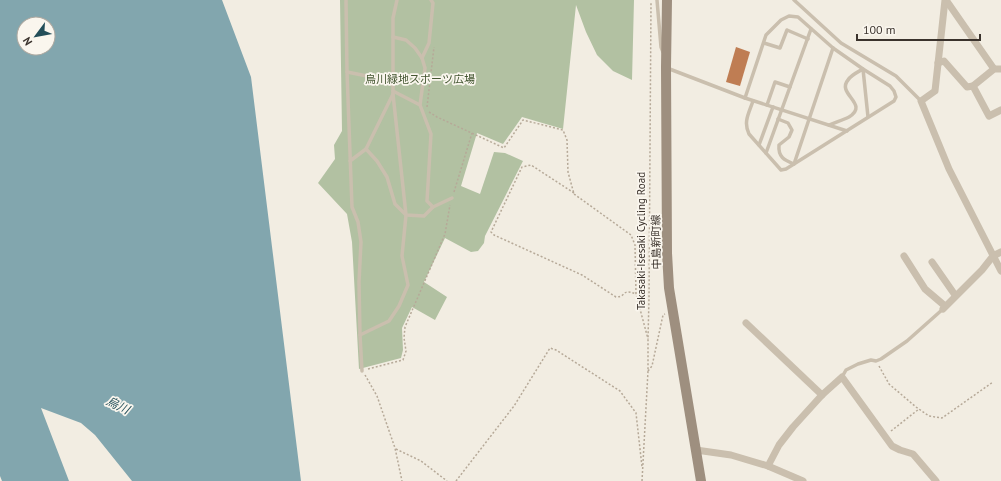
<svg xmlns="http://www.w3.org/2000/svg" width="1001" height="481" font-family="'PT Sans','Noto Sans JP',sans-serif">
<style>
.green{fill:#b2c1a2}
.water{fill:#82a6ae;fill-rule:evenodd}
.building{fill:#bf7d53}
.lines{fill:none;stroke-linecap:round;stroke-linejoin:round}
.path{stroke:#b6a998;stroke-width:1.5;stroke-dasharray:2 2;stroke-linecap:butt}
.lane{stroke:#cabfae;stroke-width:3.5}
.street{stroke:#cabfae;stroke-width:7}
.secondary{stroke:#9e8f7f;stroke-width:10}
.labels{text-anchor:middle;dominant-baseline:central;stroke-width:3.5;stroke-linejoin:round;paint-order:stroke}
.park-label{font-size:11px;fill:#435631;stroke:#faf6ee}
.street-label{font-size:11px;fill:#3a322c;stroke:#faf6ee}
.water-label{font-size:12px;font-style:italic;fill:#234e59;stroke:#faf6ee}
</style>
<rect width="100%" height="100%" fill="#f2ede2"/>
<!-- green -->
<polygon class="green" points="340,0 634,0 632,80 613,71 597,55 586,32 576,5 563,129 522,117 503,144 477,133 461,186 480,194 494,152 505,153 523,161 485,236 484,243 478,251 471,252 445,238 424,282 447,297 435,320 412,307 402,328 403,350 401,358 359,369 352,242 347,214 318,183 335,159 334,145 342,131"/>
<!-- water -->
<path class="water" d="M0,0H222L251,77L301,481H132L95,435L81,423L41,408L69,481H2L0,476ZM24,24H48V48H24Z"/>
<!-- building -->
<polygon class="building" points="736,47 750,52 740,86 726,82"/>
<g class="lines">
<!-- path -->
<g class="path">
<polyline points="427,107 434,47"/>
<polyline points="429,112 437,117 504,148 523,120 563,130 567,140 568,172 574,194 631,235 635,245 636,294 648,339"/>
<polyline points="454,192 472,133"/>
<path d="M574,193L531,165L522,167L491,232L494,235L582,275L616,297C627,297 621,288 636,294"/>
<polyline points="879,366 889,384 916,407 929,416 942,418 993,382"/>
<polyline points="368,369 403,360 406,351 404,338 405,327 445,234 450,205"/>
<polyline points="648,371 652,366 663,315 665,314"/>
<polyline points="365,375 377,396 395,448 402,481"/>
<polyline points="891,431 919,409"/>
<polyline points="396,449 421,461 447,481"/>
<polyline points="456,481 514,406 550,348 556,350 620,391 636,413 642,467"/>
<polyline points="642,481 648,371 648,339 649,297 651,3"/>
</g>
<!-- lane -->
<g class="lane">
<polyline points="346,0 347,72 352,207 358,222 361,242 359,282 360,335 362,371"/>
<polyline points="657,0 661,47 663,52"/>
<polyline points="794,0 841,43 896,76 921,101"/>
<polyline points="393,37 406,40 415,48 422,58 425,68 420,105"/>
<polyline points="764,43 780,48 787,30 808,39"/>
<polyline points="422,58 429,43 433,3 431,0"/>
<polyline points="667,68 745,98 847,131"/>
<polyline points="347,72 382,79 393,85"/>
<polyline points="393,91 420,105 431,134 427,201 433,207"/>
<path d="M745,98L766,35L781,20L789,16L798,17L833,48L863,69L890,86L894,91L896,97L894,101L786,169L781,170L749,134C743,122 749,113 753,101"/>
<polyline points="767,105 775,82 790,87"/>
<path d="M778,119L788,123L792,130L789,137L779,145C778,157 784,160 794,164L833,48"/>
<path d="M829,125C836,122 843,120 849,117C870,104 836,94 848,80C851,75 858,72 863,69L868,117"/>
<polyline points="759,145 773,107"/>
<polyline points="366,149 377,161 387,177 395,204 406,215 424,216 433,207 452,198"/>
<polyline points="766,153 811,29"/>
<polyline points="350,161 366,149 393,94"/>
<polyline points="360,335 389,321 399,306 408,285 402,256 406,215 393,94 393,18 397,0"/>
<polyline points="842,377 846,370 858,364 871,360 876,361 881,359 907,341 943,309"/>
</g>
<!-- street -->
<g class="street">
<polyline points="945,0 935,91 921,101 949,169 1001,271"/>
<polyline points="946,0 994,69"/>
<polyline points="938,63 944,61 967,87 973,86"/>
<polyline points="1001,69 994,69 973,86 989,116 1001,110"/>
<polyline points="904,256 925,289 945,306"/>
<polyline points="932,262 955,295"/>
<polyline points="943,309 982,270 993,256 1001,252"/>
<polyline points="746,323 822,395"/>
<polyline points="696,450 731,455 768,466 803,481"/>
<polyline points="768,466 779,445 793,427 822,395 842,377 892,446 900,450 913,454 936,481"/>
</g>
<!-- secondary -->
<polyline class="secondary" points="667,0 666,67 667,253 669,288 701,481"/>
</g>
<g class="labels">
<!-- park labels -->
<g class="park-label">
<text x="420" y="79">烏川緑地スポーツ広場</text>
</g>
<!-- street labels -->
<g class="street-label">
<text transform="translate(641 241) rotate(-90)">Takasaki-Isesaki Cycling Road</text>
<text transform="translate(656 242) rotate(-91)">中島新町線</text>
</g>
<!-- water labels -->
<g class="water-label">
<text transform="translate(118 405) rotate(26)">烏川</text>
</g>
</g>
<!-- north arrow -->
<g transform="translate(36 36) rotate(238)"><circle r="19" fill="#faf6ee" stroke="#ada8a0"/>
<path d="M0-3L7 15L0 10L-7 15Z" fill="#234e59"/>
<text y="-6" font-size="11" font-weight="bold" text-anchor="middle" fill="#3a322c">N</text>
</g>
<!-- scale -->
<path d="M857 34v6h123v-6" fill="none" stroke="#3a322c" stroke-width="2"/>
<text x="863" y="34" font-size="12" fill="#3a322c" stroke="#faf6ee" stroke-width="3" paint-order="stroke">100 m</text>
</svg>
